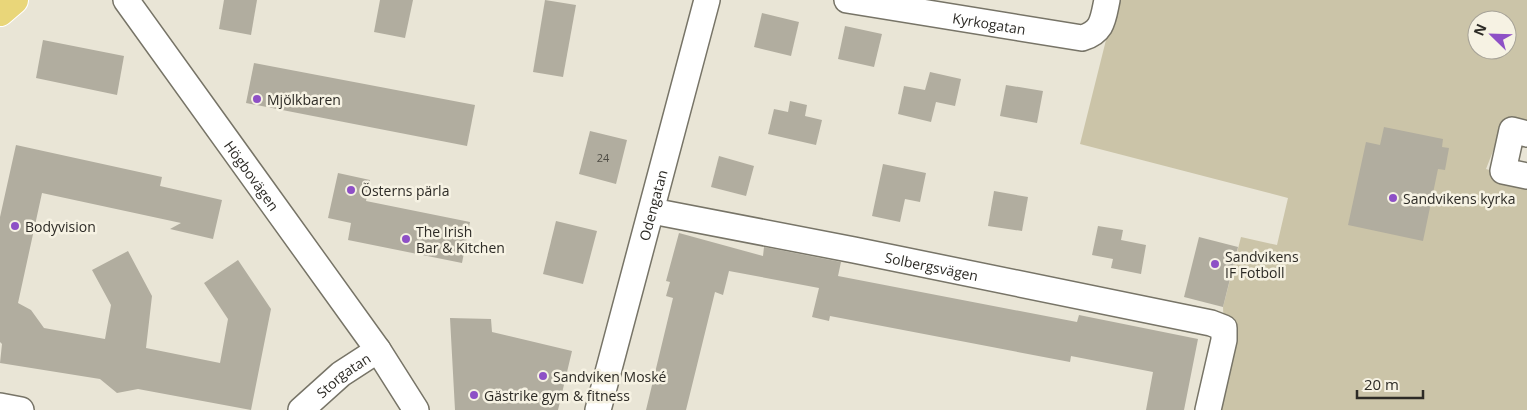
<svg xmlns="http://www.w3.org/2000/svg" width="1527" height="410" font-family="'Open Sans',sans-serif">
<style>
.green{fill:#cbc4a8;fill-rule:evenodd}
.building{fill:#b1ad9f}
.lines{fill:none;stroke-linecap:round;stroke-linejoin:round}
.minor-casing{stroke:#777467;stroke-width:28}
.major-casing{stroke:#fff;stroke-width:30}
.minor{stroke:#fff;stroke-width:25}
.major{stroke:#e9d679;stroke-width:28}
.poi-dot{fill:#8e50c6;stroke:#f6f2e3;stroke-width:2}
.labels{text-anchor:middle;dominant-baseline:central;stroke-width:5;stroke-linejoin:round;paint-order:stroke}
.number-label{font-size:11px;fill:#4e4c44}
.street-label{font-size:14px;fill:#2d2b26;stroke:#f6f2e3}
.poi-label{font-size:14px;fill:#2d2b26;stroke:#f6f2e3;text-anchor:start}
</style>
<rect width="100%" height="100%" fill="#e9e5d6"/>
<!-- green -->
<path class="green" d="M1116,0H1527V127L1504,123L1486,169L1527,181V410H1208L1224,328L1223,307L1241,237L1277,245L1288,198L1080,144ZM1477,20H1507V50H1477Z"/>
<!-- building -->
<g class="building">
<polygon points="224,0 257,0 251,35 219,29"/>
<polygon points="380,0 413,0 405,38 374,32"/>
<polygon points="545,0 576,5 563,77 533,72"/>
<polygon points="762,13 799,22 791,56 754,47"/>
<polygon points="845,26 882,34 874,67 838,59"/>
<polygon points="43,40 124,56 117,95 36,78"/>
<polygon points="254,63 475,105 467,146 246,103"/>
<polygon points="930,72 961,79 955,106 936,102 931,122 898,114 904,86 925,90"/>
<polygon points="1006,85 1043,91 1037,123 1000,116"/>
<polygon points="790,101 807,105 805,116 822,120 816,145 768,134 774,109 788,112"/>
<polygon points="1384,127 1443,139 1442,147 1449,148 1445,170 1438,169 1423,241 1348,225 1366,142 1380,145"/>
<polygon points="590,131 627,140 616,184 579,174"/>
<polygon points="16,145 162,177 160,186 222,200 213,239 170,229 181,223 42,193 18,303 31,310 44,328 105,339 111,305 92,270 128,251 152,296 146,348 220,363 228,319 204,283 238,260 271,309 251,410 138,389 117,393 100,379 0,363 2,344 0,342 0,217"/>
<polygon points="719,156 754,166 746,196 711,187"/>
<polygon points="883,164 926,173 920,202 905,199 900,222 872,216"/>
<polygon points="338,173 370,180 366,201 470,222 462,263 348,240 351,223 328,218"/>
<polygon points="994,191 1028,197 1022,231 988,226"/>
<polygon points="556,221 597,231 583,284 543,274"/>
<polygon points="1098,226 1123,230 1121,240 1146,245 1141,274 1111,268 1113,259 1092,255"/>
<polygon points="679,233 763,256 764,247 841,262 838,276 1077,322 1079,315 1198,339 1184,410 1146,410 1153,372 1071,356 1070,362 830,316 829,321 812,317 819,288 729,271 723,295 715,292 686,410 646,410 673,298 666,296 670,282 666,281"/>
<polygon points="1199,237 1238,247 1223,307 1184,297"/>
<polygon points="450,318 491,319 492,332 572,351 558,410 455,410"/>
</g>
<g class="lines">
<defs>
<g id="minor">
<path id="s1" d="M126,0L378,350L416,410"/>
<path id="s2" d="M847,0L1082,38C1103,32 1103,19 1107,0"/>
<polyline points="1527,134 1512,130 1503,171 1527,176"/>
<path id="s3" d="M652,211L854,250L1211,323L1224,328V340L1208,410"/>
<polyline points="0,406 21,410"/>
<path id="s4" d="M301,410L341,374L378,350"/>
<path id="s5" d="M598,410L707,0"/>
</g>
<polyline id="major" points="0,12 14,0"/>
</defs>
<!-- minor casing -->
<use href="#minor" class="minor-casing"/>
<!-- major casing -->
<use href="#major" class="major-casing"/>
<!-- minor -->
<use href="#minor" class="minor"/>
<!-- major -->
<use href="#major" class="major"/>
</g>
<!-- markers -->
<g class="poi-dot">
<circle cx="257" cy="99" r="5"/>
<circle cx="351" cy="190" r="5"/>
<circle cx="1393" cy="198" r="5"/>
<circle cx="15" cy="226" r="5"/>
<circle cx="406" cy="239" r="5"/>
<circle cx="1215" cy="264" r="5"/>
<circle cx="543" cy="376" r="5"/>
<circle cx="474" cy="395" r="5"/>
</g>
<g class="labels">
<!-- number labels -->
<g class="number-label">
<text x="603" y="157">24</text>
</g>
<!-- street labels -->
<g class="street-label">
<text stroke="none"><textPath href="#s2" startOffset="144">Kyrkogatan</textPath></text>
<text stroke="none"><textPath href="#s1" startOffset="216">Högbovägen</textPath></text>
<text stroke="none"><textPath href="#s5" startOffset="212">Odengatan</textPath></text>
<text stroke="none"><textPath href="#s3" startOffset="285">Solbergsvägen</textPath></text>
<text stroke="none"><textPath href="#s4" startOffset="55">Storgatan</textPath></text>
</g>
<!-- poi labels -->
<g class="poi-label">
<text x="267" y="99">Mjölkbaren</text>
<text x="361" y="190">Österns pärla</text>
<text x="1403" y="198">Sandvikens kyrka</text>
<text x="25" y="226">Bodyvision</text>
<text x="416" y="231">The Irish<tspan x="416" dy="16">Bar &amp; Kitchen</tspan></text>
<text x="1225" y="256">Sandvikens<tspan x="1225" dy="16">IF Fotboll</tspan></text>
<text x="553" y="376">Sandviken Moské</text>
<text x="484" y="395">Gästrike gym &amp; fitness</text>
</g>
</g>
<!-- north arrow -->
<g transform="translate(1492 35) rotate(293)"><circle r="24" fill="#f6f2e3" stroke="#a6a297"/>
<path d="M0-4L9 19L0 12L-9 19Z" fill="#8e50c6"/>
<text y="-8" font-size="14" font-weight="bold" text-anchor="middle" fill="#2d2b26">N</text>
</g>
<!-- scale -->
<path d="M1357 390v8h66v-8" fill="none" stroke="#2d2b26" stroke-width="2.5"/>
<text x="1364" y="390" font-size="15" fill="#2d2b26" stroke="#f6f2e3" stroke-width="4" paint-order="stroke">20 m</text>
</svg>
